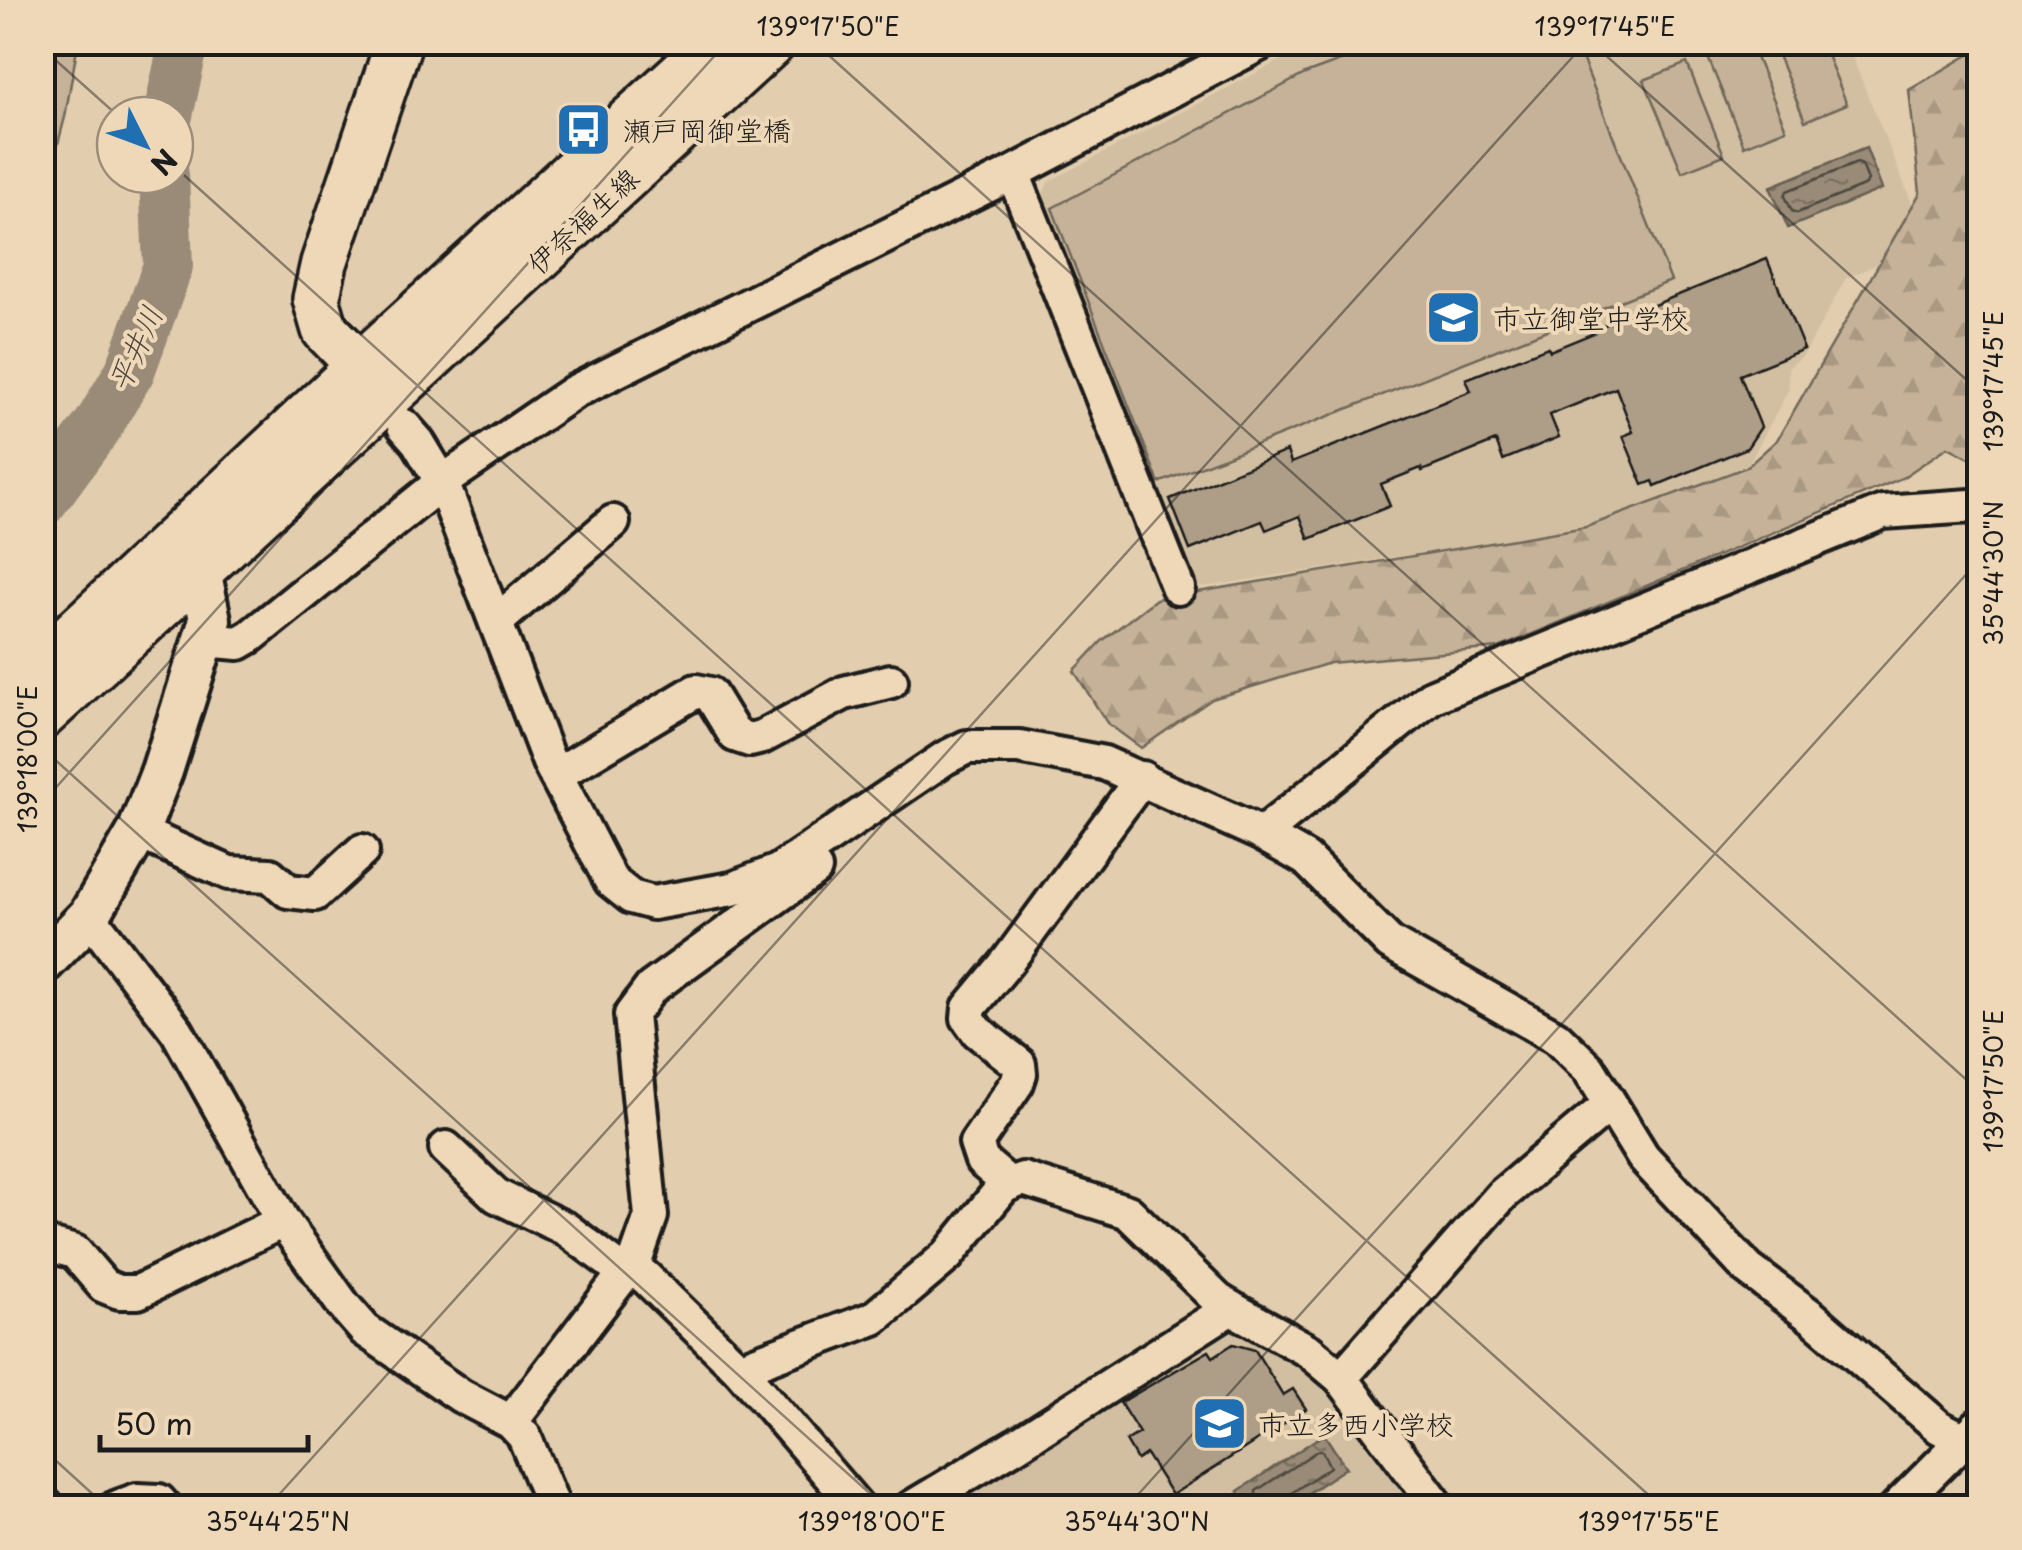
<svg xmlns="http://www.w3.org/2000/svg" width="2022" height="1550" font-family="'Playpen Sans','Klee One',sans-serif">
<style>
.built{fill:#d2bfa2}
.forest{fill:url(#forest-firs);stroke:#70675a;stroke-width:2.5}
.park{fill:#c5b298;stroke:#70675a;stroke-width:2.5}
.water{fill:url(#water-ripples);stroke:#675f53;stroke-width:2.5}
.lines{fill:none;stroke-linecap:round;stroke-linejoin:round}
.shore{stroke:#4e4840;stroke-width:2.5}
.river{stroke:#998b77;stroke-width:50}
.building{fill:#ae9e87;stroke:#1c1c1c;stroke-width:2.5}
.minor-casing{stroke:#1c1c1c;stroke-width:40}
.tertiary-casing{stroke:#1c1c1c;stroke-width:48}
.secondary-casing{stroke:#1c1c1c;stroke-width:52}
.minor{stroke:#efd8b7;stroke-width:32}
.tertiary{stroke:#efd8b7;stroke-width:40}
.secondary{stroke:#efd8b7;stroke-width:45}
.ticks{fill:none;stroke:#1c1c1c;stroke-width:2.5;stroke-opacity:0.45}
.labels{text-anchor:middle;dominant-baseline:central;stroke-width:8;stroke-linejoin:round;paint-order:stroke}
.poi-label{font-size:28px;fill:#1c1c1c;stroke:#efd8b7;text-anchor:start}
.street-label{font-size:28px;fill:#1c1c1c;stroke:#efd8b7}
.water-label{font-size:30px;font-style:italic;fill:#4e4840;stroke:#efd8b7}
.neatline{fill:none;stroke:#1c1c1c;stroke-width:4}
.ticks-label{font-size:25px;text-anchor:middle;fill:#1c1c1c}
</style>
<defs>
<pattern id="forest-firs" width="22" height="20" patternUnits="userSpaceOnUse" patternTransform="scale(2.5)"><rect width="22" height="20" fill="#c5b298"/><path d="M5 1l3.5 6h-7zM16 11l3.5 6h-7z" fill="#a99882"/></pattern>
<pattern id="water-ripples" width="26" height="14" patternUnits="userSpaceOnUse" patternTransform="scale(2.5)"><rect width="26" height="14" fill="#998b77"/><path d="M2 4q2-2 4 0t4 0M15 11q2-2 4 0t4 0" fill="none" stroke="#7c7161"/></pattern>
</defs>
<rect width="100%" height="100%" fill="#e2cdae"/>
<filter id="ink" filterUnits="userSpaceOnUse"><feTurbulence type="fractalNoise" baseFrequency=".01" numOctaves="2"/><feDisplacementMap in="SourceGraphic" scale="20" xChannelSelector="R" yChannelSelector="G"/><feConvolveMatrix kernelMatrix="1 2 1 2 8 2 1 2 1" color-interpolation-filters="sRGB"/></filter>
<g filter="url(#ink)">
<!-- built -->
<g class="built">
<polygon points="1846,42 1914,208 1882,262 1846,278 1804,355 1788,368 1789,389 1747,467 1599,525 1191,589 1039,207 1048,182 1298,51 1319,43"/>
<polygon points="1232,1326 1328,1375 1425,1508 933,1508"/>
</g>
<!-- forest -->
<polygon class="forest" points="1979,49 1979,463 1948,447 1902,478 1499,648 1330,663 1212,699 1141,748 1107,723 1074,671 1102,641 1156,599 1586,527 1747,467 1777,440 1920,193 1909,90"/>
<!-- park -->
<g class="park">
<polygon points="43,42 78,43 65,117 43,201"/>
<polygon points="1391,42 1576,43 1671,281 1159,483 1052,208 1305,74"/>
<polygon points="1738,42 1750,43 1786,129 1744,146 1707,55"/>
<polygon points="1773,43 1822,43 1847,104 1805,121"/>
<polygon points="1687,63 1724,155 1682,172 1644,80"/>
</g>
<!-- water -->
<g class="water">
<polygon points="1866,148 1882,189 1788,228 1770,187"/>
<polygon points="1324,1434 1346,1468 1287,1507 1249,1507 1238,1491"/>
</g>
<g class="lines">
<!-- shore -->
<g class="shore">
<polygon points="1857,163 1862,165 1868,180 1866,185 1797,213 1792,211 1785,196 1787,191"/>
<polyline points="1256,1508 1256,1491 1317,1451 1322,1451 1330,1467 1287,1496 1283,1508"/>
</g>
<!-- river -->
<g class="river">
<polyline points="168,115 184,42"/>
<polyline points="42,502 99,424 130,371 168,266 164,175"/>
</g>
</g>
<!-- building -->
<g class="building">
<polygon points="1767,259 1804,349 1740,375 1761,427 1747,448 1655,486 1653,481 1643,485 1623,436 1633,432 1616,388 1550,415 1559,437 1503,460 1496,441 1422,471 1421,468 1381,484 1390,506 1309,539 1300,516 1266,530 1262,521 1190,550 1170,499 1287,451 1291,463 1471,391 1466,379 1548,347 1550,351 1594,333 1592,330"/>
<polygon points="1233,1344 1255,1350 1283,1395 1293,1389 1306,1409 1172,1495 1146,1454 1137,1460 1126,1441 1139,1433 1120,1403 1209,1351 1213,1357"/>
</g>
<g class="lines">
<defs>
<g id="minor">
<polyline points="1013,173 1178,588"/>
<polyline points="404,426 418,442 442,482 549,762 611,881 631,897 653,903 732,889 778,871 945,758 967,747 1019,747 1104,763 1262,834 1306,859 1390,943 1556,1037 1589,1069 1643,1157 1748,1269 1812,1317 1939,1427 1964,1440"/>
<polyline points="496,622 613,522"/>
<polyline points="204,640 239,643 251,636 442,482 574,392 1013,173 1263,42"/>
<polyline points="556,775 696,691 710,694 735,735 750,740 762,737 844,693 891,681"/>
<polyline points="138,832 229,873 270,875 288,891 315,894 362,851"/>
<polyline points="1262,834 1431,697 1883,512 1971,506 1980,510"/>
<polyline points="89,916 177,1031 283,1221 344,1306 365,1330 461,1396 511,1422 524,1436 554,1508"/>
<polyline points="446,1148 497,1196 566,1229 614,1265 627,1270 636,1259 651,1216 631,1015 651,988 815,869"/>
<polyline points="1009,1184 982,1161 976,1143 1017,1083 1020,1074 1019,1064 978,1032 968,1018 969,1008 1008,961 1142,778"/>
<polyline points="42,1243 75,1252 104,1286 119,1292 138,1292 283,1221"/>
<polyline points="739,1369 858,1508"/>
<polyline points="1341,1378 1502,1195 1610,1104"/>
<polyline points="511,1422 627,1270 644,1276 739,1369 874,1318 947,1256 1004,1186 1023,1179 1128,1212 1218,1300 1231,1308"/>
<polyline points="42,1502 48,1508"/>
<polyline points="115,1508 137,1500 159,1501 165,1508"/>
<polyline points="911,1508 1016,1445 1231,1308 1309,1351 1341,1378 1439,1508"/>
<polyline points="1896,1508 1978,1426"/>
</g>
<polyline id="tertiary" points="42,964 89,916 138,832 162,771 210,620 200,569"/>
<g id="secondary">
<polyline points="382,388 325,330 316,299 324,263 399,42"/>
<polyline points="42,663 361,365 715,42"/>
<polyline points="42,716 773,42"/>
</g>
</defs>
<!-- minor casing -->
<use href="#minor" class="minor-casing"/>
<!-- tertiary casing -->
<use href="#tertiary" class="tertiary-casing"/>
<!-- secondary casing -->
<use href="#secondary" class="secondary-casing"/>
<!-- minor -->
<use href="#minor" class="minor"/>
<!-- tertiary -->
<use href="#tertiary" class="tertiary"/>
<!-- secondary -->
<use href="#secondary" class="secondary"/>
</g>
</g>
<!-- ticks -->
<path class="ticks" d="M814,42L1980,1092M1591,42L1980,392M42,48L117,115M175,167L1663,1508M42,748L886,1508M42,803L727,42M42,1448L108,1508M267,1508L1586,42M1126,1508L1980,559"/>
<!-- icons -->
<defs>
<symbol id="bus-square" viewBox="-11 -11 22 22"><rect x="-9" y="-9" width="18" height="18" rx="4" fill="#1f6fb2" stroke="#efd8b7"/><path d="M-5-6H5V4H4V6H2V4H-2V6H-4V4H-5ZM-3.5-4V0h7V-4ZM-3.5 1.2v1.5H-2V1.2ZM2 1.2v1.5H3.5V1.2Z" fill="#fff"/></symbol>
<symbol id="school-square" viewBox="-11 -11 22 22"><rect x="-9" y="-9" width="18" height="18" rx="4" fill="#1f6fb2" stroke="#efd8b7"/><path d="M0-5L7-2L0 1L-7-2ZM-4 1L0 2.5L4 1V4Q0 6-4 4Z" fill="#fff"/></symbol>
</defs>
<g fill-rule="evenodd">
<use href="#bus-square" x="552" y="98" width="63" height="63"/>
<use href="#school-square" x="1422" y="286" width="63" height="63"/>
<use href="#school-square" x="1188" y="1392" width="63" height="63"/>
</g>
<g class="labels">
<!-- poi labels -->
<g class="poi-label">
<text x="623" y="129">瀬戸岡御堂橋</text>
<text x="1493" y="317">市立御堂中学校</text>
<text x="1258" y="1423">市立多西小学校</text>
</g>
<!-- street labels -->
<g class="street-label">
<text transform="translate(582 220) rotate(-43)">伊奈福生線</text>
</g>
<!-- water labels -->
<g class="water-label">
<text transform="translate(134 348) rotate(-66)">平井川</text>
</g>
</g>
<!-- margin -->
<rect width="2022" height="1550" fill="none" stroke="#efd8b7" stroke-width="110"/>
<!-- north arrow -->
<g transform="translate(145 145) rotate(132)"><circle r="48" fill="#efd8b7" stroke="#9b8d79" stroke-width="2.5"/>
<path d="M0-8L18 38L0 25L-18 38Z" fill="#1f6fb2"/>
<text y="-15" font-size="28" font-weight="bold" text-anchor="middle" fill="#1c1c1c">N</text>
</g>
<!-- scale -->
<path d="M100 1435v15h208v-15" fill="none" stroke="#1c1c1c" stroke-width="5"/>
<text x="115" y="1435" font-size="30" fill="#1c1c1c" stroke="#efd8b7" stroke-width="8" paint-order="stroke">50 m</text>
<rect x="55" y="55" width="1912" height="1440" class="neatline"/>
<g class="ticks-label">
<text x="828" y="36">139°17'50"E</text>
<text x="1605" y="36">139°17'45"E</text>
<text transform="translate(1994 381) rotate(-90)" y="9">139°17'45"E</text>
<text transform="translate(1994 573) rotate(-90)" y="9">35°44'30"N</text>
<text transform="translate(28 759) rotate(-90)" y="9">139°18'00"E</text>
<text transform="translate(1994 1081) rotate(-90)" y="9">139°17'50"E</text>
<text x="278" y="1531">35°44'25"N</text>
<text x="872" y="1531">139°18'00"E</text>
<text x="1137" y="1531">35°44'30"N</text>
<text x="1649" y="1531">139°17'55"E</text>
</g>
</svg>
